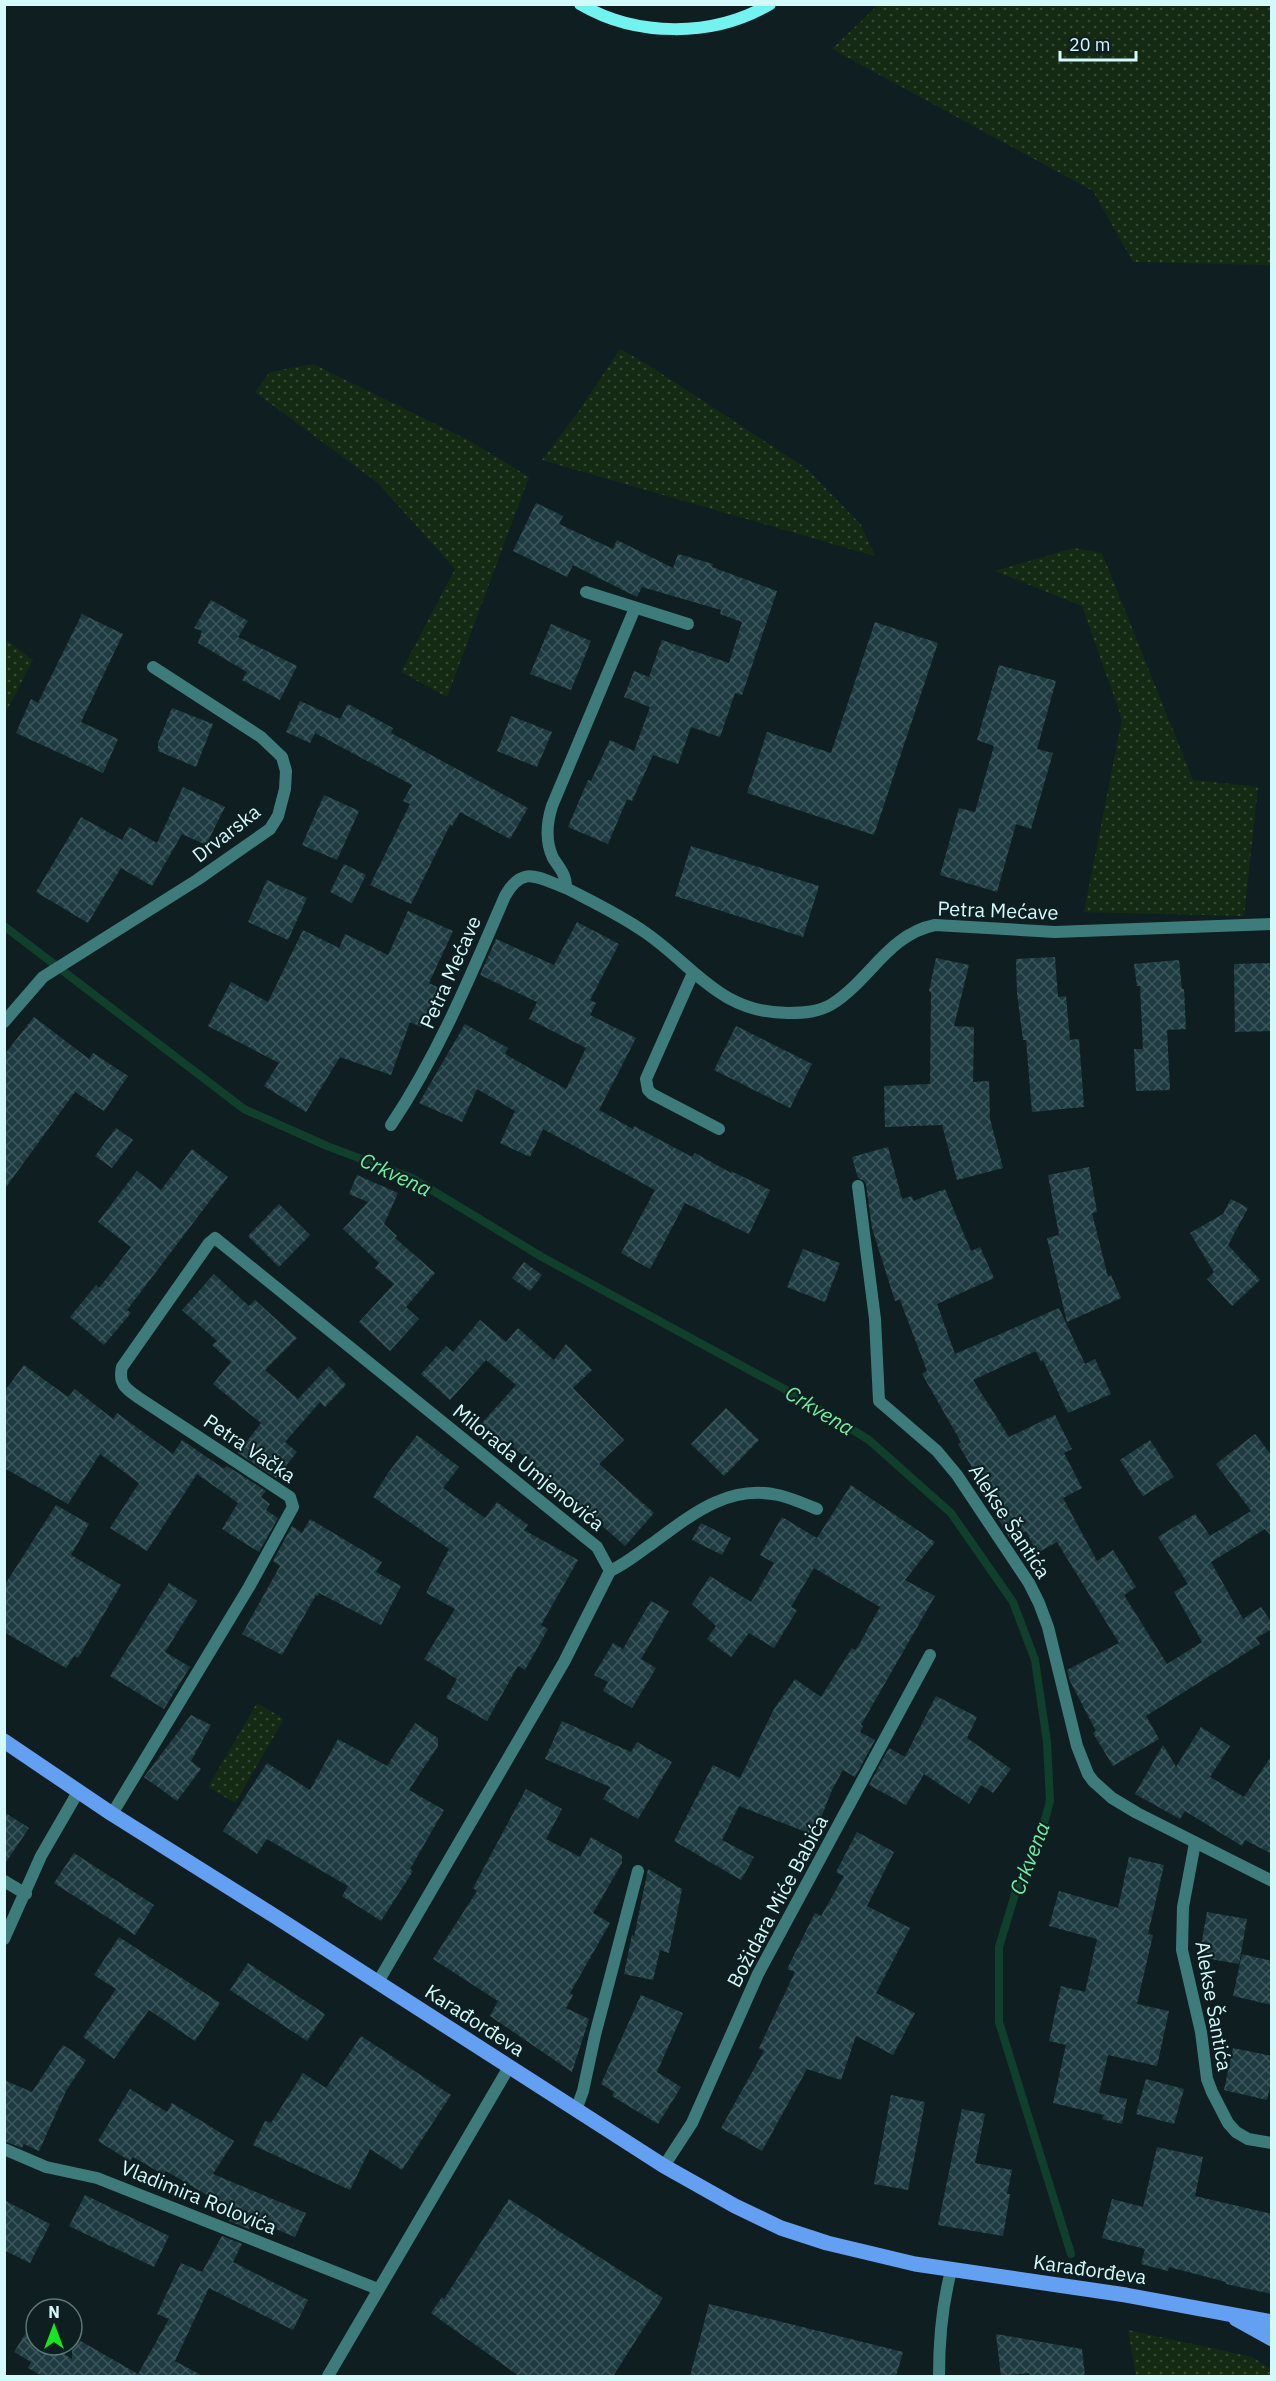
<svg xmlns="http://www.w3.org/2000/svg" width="1276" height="2381" font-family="'IBM Plex Sans',sans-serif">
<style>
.grass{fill:url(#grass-dots)}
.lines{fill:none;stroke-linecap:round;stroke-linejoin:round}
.stream{stroke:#10402b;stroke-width:8}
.building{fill:url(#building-cross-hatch)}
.street{stroke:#3e7c7b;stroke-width:12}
.secondary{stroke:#72f3f0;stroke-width:12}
.primary{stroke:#64a0f2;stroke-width:15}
.labels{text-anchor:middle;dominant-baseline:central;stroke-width:4.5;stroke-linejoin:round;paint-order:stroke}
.street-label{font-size:20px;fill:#d3f9fb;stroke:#0f1f21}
.water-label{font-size:21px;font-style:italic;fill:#6af2a2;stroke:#0f1f21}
</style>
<defs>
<pattern id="grass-dots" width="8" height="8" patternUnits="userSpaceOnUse" patternTransform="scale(1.5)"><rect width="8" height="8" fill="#152a13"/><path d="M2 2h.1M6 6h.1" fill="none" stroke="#364a36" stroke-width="1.8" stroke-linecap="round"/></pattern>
<pattern id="building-cross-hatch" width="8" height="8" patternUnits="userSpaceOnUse" patternTransform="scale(1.5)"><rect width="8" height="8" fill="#1d3b40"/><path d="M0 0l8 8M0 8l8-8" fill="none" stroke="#3d585c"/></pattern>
</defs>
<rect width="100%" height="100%" fill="#0f1f21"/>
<!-- grass -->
<g class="grass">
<polygon points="878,5 1271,5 1271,265 1133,262 1093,191 832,49"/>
<polygon points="620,349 645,363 807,469 861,525 875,556 542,460 579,411"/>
<polygon points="313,364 472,442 529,477 447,697 401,672 455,569 378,483 255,392 270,372"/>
<polygon points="1074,548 1102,553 1193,780 1258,787 1244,916 1084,912 1122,719 1082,606 995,571"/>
<polygon points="5,639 33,660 5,714"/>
<polygon points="257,1703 284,1719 235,1803 208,1787"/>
<polygon points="1128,2330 1252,2357 1271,2369 1271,2376 1136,2376"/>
</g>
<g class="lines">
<!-- stream -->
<polyline class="stream" points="4,926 244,1109 327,1146 412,1178 542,1257 801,1398 869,1440 951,1513 1013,1602 1035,1660 1047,1742 1050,1801 1038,1845 1016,1891 999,1947 999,2022 1071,2254"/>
</g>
<!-- building -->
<g class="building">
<polygon points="536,503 563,516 559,524 613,549 617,540 673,568 678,554 713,564 712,567 777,591 742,695 735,693 720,737 691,727 678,764 653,755 632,801 627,799 608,844 568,827 588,780 591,781 610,740 634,751 650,707 624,697 634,671 649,677 662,640 729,663 742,622 720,614 721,610 642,587 637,597 573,565 567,577 513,551"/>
<polygon points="211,600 248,621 238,637 297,666 280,700 242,680 247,672 198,643 202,631 194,628"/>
<polygon points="82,614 123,634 81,722 118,739 103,773 16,733 31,699 38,703"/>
<polygon points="875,622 938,643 874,835 747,793 767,732 831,753"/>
<polygon points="551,624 591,641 571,690 530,674"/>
<polygon points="999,665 1056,681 1037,749 1053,753 1031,829 1016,824 997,892 940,875 959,808 975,812 994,746 977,740"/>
<polygon points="300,701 340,719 348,704 393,728 391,733 528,808 510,839 460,812 452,826 450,825 411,904 370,885 410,804 403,801 412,785 315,733 310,743 286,732"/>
<polygon points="172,708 213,724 196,767 158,751 158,743"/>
<polygon points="511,716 552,732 537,767 497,751"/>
<polygon points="183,787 225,807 206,845 182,834 152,886 121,868 88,923 36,892 81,817 122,840 129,827 157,843"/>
<polygon points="324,795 359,811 337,860 302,845"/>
<polygon points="691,846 819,886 803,937 675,896"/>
<polygon points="344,864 366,875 352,903 330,892"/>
<polygon points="267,880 307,898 288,940 248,922"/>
<polygon points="408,911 453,931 429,983 439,988 421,1027 410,1022 391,1075 340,1057 306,1112 264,1086 279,1063 208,1026 231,982 268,1002 303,930 339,948 345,934 388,955"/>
<polygon points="577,922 619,944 590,1000 596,1003 590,1015 636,1038 599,1110 633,1129 634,1126 692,1157 695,1153 731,1173 731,1171 770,1190 749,1234 685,1203 650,1269 621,1253 655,1190 543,1129 530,1157 500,1143 515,1111 477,1089 462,1122 419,1103 465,1024 508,1048 505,1054 566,1089 586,1048 529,1019 537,1002 480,975 496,939 554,965"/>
<polygon points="1055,957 1058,997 1066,996 1070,1040 1079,1039 1084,1107 1032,1112 1026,1040 1023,1040 1017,993 1016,959"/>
<polygon points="936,958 969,965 954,1026 974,1027 973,1082 989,1081 990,1119 1003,1168 957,1180 942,1125 885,1127 884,1086 930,1084 931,992 929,991"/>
<polygon points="1179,960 1182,989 1184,989 1186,1029 1167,1030 1170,1090 1136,1091 1134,1049 1143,1049 1140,986 1137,986 1134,964"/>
<polygon points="1272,963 1272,1031 1235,1032 1234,964"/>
<polygon points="34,1017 89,1059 93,1053 128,1076 104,1111 75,1092 4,1190 4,1055"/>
<polygon points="736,1026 812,1064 790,1108 714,1070"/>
<polygon points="116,1128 133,1140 112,1168 95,1156"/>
<polygon points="888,1147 902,1199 912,1196 913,1201 945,1189 971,1251 980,1247 994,1278 937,1304 955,1354 1059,1308 1085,1364 1095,1359 1111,1394 1068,1413 1043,1360 1041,1362 1036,1351 973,1380 1009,1437 1055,1415 1072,1449 1064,1453 1082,1488 1063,1498 1097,1561 1113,1550 1136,1587 1124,1595 1167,1664 1202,1642 1174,1592 1188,1584 1158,1537 1195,1514 1210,1536 1251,1511 1216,1464 1255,1434 1272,1456 1272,1537 1265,1529 1211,1562 1243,1619 1261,1607 1272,1623 1272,1629 1256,1638 1260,1644 1146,1716 1159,1739 1113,1766 1093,1733 1096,1731 1070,1681 1067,1670 1119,1643 1057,1542 1037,1553 1026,1531 1010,1539 988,1500 991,1499 958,1444 961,1442 922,1374 927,1371 900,1300 895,1301 872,1228 866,1184 864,1181 858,1178 852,1157"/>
<polygon points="192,1149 228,1177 127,1310 131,1313 104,1345 70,1317 96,1285 99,1288 131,1247 98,1222 137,1171 161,1190"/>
<polygon points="1089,1167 1097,1212 1092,1213 1108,1277 1111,1275 1121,1298 1067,1322 1047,1238 1059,1235 1048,1175"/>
<polygon points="357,1175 398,1193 384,1224 397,1236 395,1238 435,1273 406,1307 419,1319 390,1351 359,1322 394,1284 375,1268 379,1263 343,1229 368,1202 349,1194"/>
<polygon points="1231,1199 1248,1208 1228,1245 1260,1280 1232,1306 1207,1279 1214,1272 1190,1233 1223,1214"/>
<polygon points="279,1204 310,1235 279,1267 248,1236"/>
<polygon points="803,1249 840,1263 825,1302 787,1287"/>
<polygon points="524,1262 542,1275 530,1291 512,1278"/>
<polygon points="214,1274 249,1306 255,1300 297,1338 265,1370 298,1399 329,1366 346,1385 325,1407 320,1402 285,1442 297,1452 276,1478 238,1453 261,1423 213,1384 231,1362 212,1345 217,1341 182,1310"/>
<polygon points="480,1320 506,1342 518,1328 554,1360 566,1344 592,1370 573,1388 624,1440 599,1464 654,1513 625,1546 512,1446 509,1449 481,1424 516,1385 486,1360 450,1400 421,1374 446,1346 453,1352"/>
<polygon points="24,1365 68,1397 75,1389 113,1419 117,1413 173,1454 182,1440 224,1469 227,1466 266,1491 261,1497 270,1504 266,1510 278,1518 259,1552 222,1529 238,1503 197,1474 147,1551 110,1528 139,1483 100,1454 68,1504 4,1468 4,1392"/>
<polygon points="726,1408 759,1440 724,1476 691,1444"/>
<polygon points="417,1435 459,1467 443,1488 485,1518 497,1502 528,1525 524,1530 578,1560 541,1625 548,1629 525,1670 518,1666 487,1721 446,1698 457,1679 424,1659 455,1609 426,1593 449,1549 373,1497 388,1473"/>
<polygon points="1150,1440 1174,1477 1143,1496 1120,1460"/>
<polygon points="851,1485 935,1542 905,1580 935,1596 861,1725 863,1726 860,1732 875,1740 855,1777 843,1770 832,1790 814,1835 739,1806 722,1840 754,1857 741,1880 674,1841 713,1765 740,1778 774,1709 795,1679 821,1697 852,1648 856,1650 880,1607 814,1568 791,1607 797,1610 774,1648 749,1633 731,1657 707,1639 716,1626 692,1604 710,1576 751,1602 774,1563 760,1555 782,1517 817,1538"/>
<polygon points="56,1505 89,1524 71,1555 121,1585 78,1658 74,1656 66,1668 4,1632 4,1586"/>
<polygon points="310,1519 382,1562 376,1572 401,1586 381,1625 319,1593 318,1596 316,1595 282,1655 242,1634 280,1566 273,1561 292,1526 302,1533"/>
<polygon points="701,1523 731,1538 722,1555 692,1540"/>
<polygon points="169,1583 197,1601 165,1652 190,1667 164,1709 110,1676"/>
<polygon points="651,1601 669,1611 641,1659 656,1668 632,1708 603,1691 608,1682 594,1675 613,1643 623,1649"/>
<polygon points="936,1696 977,1717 967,1738 1011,1769 993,1793 981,1785 969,1804 924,1774 906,1805 869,1785 889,1748 905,1757"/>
<polygon points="191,1715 211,1725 191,1761 201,1769 177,1801 144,1777"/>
<polygon points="562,1721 631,1752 637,1742 672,1762 638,1819 603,1799 610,1787 545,1759"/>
<polygon points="415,1723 438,1738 438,1746 409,1790 444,1810 410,1869 413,1871 381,1921 342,1896 348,1886 267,1839 257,1854 223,1831 267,1763 310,1790 338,1739 387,1766"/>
<polygon points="1201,1727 1230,1746 1210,1777 1244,1797 1272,1755 1272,1854 1245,1840 1242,1846 1185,1811 1180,1819 1135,1794 1163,1745 1176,1767"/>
<polygon points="526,1789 562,1809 546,1839 580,1857 591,1837 622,1855 622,1863 593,1913 610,1923 570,1993 573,1995 566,2008 589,2019 572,2072 490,2016 498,2001 433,1959 477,1891 473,1888"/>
<polygon points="4,1812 29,1828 4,1865"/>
<polygon points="857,1832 894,1852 867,1906 910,1928 876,1993 915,2013 893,2055 856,2036 841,2080 807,2069 762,2151 721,2128 764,2051 759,2048 795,1972 787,1969 815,1913 821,1916 844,1876 836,1872"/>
<polygon points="74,1853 154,1905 135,1935 54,1883"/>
<polygon points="1129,1857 1164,1865 1148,1934 1153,1935 1137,2004 1169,2011 1157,2066 1108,2055 1099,2093 1127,2099 1122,2124 1102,2119 1104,2115 1053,2103 1066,2045 1049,2041 1061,1986 1085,1992 1097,1939 1049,1926 1059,1891 1118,1908"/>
<polygon points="648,1869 682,1889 669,1953 660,1950 653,1980 624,1974 632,1935 634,1937"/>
<polygon points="1207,1912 1247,1919 1239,1964 1199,1957"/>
<polygon points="119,1937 220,2003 195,2041 149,2010 114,2059 83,2037 116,1989 94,1975"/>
<polygon points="1242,1954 1272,1961 1272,2005 1233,1996"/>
<polygon points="248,1963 325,2014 307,2041 230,1990"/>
<polygon points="641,1995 683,2013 657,2072 681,2087 658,2124 612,2096 614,2092 601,2084"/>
<polygon points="361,2036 451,2095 402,2170 370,2149 350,2190 253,2145 265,2121 271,2123 303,2073 326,2088"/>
<polygon points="63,2045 86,2060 66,2091 39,2151 24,2144 22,2148 4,2141 4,2080 32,2092"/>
<polygon points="1233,2048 1272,2056 1272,2078 1267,2100 1224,2090"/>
<polygon points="1146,2079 1184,2089 1174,2124 1136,2114"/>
<polygon points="130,2089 167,2112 172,2103 234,2141 213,2174 306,2213 295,2237 254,2220 249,2229 229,2221 234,2211 166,2171 164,2175 133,2157 130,2161 98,2141"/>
<polygon points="891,2095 925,2102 908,2190 874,2184"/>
<polygon points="962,2109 985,2114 975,2163 1012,2170 1007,2194 1010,2194 1003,2236 938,2225"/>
<polygon points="1157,2147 1203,2157 1195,2196 1272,2214 1272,2294 1226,2284 1226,2282 1169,2267 1168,2271 1141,2264 1145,2249 1102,2238 1112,2199 1143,2207"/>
<polygon points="85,2195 169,2236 154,2267 69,2226"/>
<polygon points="509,2199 663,2298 613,2376 519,2376 431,2313 442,2297 444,2299"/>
<polygon points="4,2200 50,2224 30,2263 4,2250"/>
<polygon points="222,2236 242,2244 233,2262 308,2300 293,2330 209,2288 175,2361 203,2376 42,2376 28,2368 31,2362 14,2352 27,2331 36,2337 36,2345 50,2345 72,2359 72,2336 138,2374 169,2319 157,2314 181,2263 202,2272"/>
<polygon points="709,2304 903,2352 896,2376 690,2376"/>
<polygon points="996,2334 1082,2349 1085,2376 1030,2376 1029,2373 1001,2376"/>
</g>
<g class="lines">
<!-- street -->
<g class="street">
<polyline points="586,592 688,624"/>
<path d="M635,608L552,806C547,822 545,841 553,858C560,869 566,874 566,888C593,902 621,915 646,933C695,967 720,1013 788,1013C804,1013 819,1012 832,1004C870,980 889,934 935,925L1055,932L1272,924"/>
<polyline points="693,973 646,1079 648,1090 652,1094 719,1129"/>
<polyline points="4,1022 43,977 197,880 270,829 278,816 285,789 286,771 282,757 261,737 153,667"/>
<path d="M391,1125C439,1053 471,975 505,896C523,864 538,878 566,888"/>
<polyline points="858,1186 875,1319 879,1401 937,1451 957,1475 1029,1583 1039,1603 1048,1627 1077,1746 1088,1774 1093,1781 1112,1798 1137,1813 1272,1881"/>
<path d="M610,1571C627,1563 638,1553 653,1543C691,1515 728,1484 778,1495C791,1498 805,1504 817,1509"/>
<path d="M112,1814L249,1587L293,1507L290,1497L139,1398C126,1389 118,1384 122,1367L209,1243L215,1238L597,1547L610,1571L564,1662L378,1982"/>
<polyline points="1195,1843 1183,1907 1182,1950 1201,2032 1207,2079 1212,2092 1228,2123 1236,2132 1248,2139 1272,2143"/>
<polyline points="4,1881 26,1894"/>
<polyline points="4,1939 41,1856 78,1792"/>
<polyline points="576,2110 583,2091 595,2035 638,1871"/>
<polyline points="4,2149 46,2167 97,2178 378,2289"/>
<polyline points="664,2166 692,2123 758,1974 930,1655"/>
<polyline points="328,2376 509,2067"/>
<path d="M939,2376C939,2341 942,2305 951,2271"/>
</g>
<!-- secondary -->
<path class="secondary" d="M580,4C636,37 713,38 770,4"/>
<!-- primary -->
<g class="primary">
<polyline points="4,1741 112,1814 273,1915 664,2166 735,2206 781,2228 827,2243 915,2264 1126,2295 1272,2322"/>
<polyline points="1236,2319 1272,2339"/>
</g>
</g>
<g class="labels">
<!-- street labels -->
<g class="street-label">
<text transform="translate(226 833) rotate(-38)">Drvarska</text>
<text transform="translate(998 910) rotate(2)">Petra Mećave</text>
<text transform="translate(450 972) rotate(-66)">Petra Mećave</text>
<text transform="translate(250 1448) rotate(34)">Petra Vačka</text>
<text transform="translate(529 1467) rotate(39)">Milorada Umjenovića</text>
<text transform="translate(1010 1521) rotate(57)">Alekse Šantića</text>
<text transform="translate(777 1901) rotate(-62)">Božidara Miće Babića</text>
<text transform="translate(1214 2006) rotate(80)">Alekse Šantića</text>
<text transform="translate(475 2020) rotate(33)">Karađorđeva</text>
<text transform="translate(199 2197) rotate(22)">Vladimira Rolovića</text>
<text transform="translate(1090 2269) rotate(8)">Karađorđeva</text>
</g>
<!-- water labels -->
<g class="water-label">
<text transform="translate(396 1174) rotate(25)">Crkvena</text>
<text transform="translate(820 1410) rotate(31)">Crkvena</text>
<text transform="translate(1029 1858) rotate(-69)">Crkvena</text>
</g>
</g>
<!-- border -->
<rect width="1276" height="2381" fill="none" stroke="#d3f9fb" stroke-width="12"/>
<!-- north arrow -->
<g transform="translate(54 2327)"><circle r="28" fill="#0f1f21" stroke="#5d7678" stroke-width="1.5"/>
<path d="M0-4.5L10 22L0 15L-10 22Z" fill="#14e71e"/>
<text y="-9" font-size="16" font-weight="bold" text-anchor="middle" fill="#d3f9fb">N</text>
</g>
<!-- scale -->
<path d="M1060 51v9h76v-9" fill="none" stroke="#d3f9fb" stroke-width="3"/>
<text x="1069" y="51" font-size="18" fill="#d3f9fb" stroke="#0f1f21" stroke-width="4.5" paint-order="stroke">20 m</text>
</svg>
